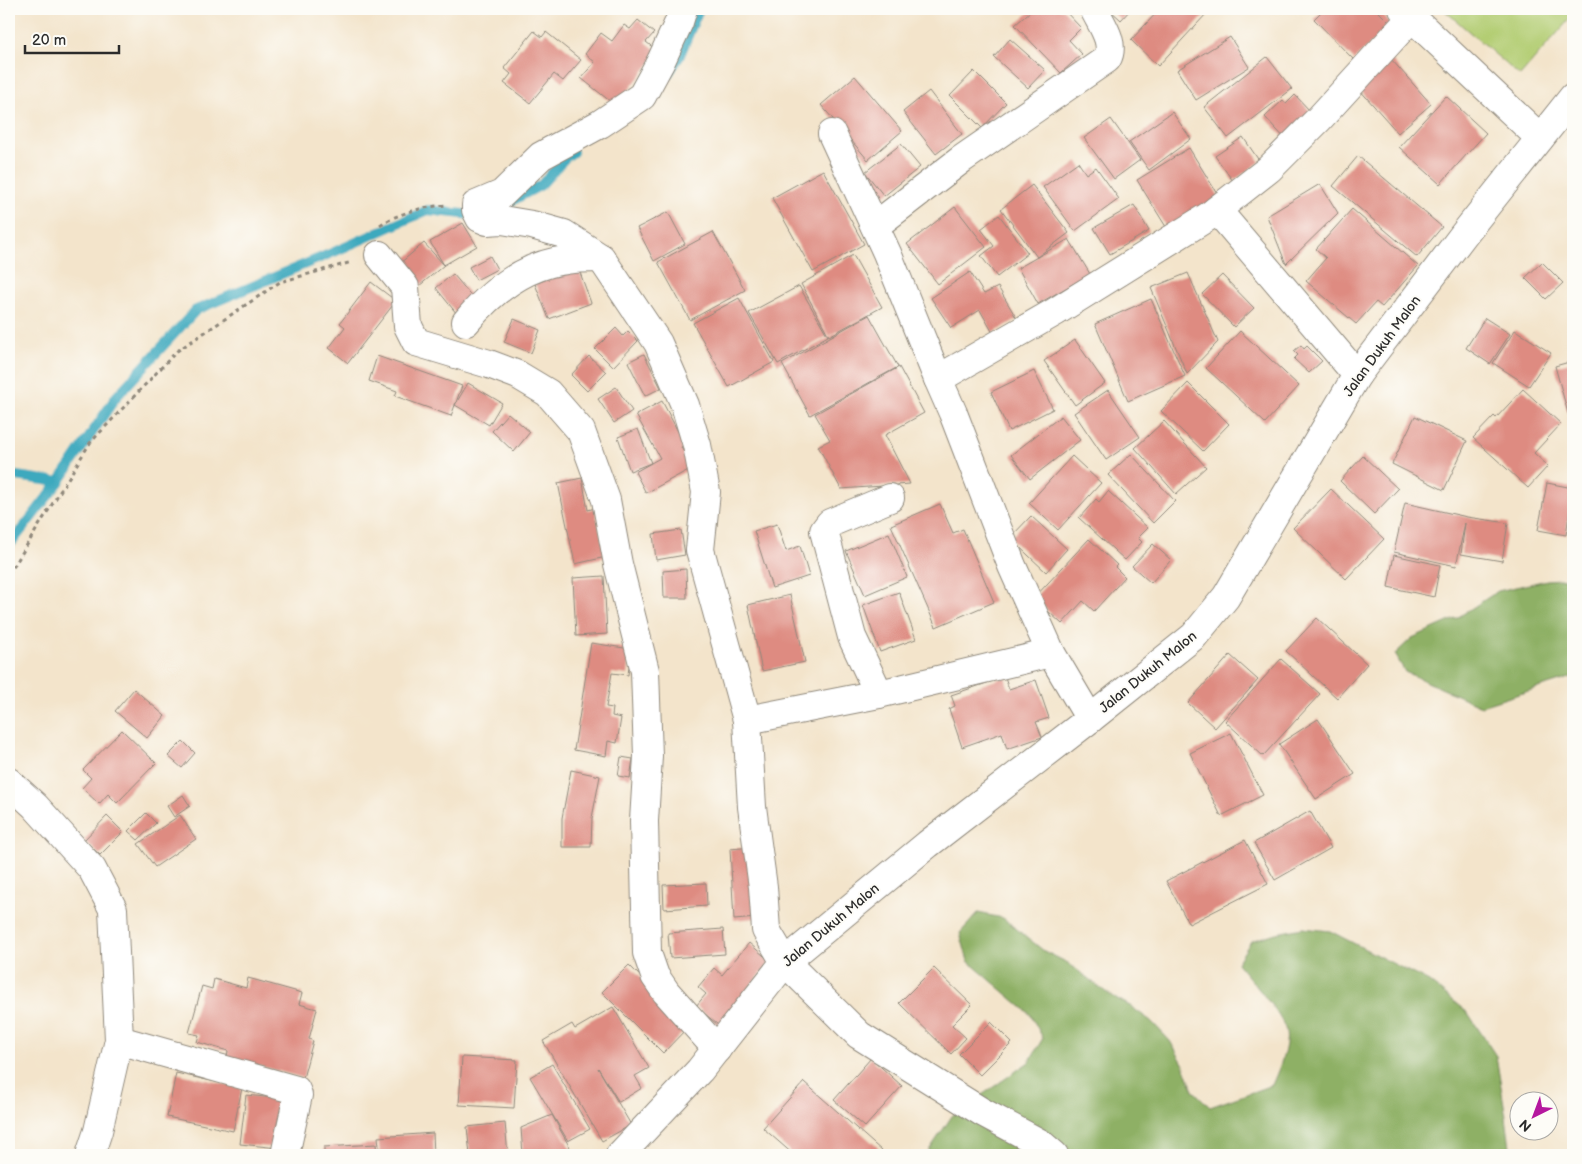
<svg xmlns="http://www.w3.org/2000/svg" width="1582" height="1164" font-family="'Balsamiq Sans',sans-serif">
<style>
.green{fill:#b3cd73;stroke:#6f7c4f}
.forest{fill:#8eb065;stroke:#5c6e48}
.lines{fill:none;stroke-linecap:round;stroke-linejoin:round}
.stream{stroke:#3ea9be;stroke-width:10}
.building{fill:#de8b81}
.street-casing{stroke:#8f887b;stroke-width:30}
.secondary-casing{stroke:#8f887b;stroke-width:30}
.path{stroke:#8f887b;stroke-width:3;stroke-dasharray:4 4;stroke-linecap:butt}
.street{stroke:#fff;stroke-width:28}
.secondary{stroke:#fff;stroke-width:28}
.labels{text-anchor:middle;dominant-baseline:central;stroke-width:4;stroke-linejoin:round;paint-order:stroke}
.street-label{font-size:14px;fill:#2b2b2b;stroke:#fdfcf7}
</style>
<rect width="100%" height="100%" fill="#fdfcf7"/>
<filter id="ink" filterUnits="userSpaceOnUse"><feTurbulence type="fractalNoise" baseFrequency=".02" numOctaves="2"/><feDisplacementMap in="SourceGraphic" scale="10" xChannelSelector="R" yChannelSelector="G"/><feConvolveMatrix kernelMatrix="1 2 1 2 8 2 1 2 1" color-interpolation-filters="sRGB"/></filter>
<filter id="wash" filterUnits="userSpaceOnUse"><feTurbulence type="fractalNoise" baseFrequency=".0096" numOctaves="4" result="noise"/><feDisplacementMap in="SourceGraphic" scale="20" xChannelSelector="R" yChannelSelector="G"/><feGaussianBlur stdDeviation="1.12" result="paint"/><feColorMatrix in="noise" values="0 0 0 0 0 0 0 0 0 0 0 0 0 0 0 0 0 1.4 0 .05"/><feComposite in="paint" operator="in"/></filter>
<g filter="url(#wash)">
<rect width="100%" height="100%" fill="#f3e4cb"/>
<!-- green -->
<polygon class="green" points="1443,9 1573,9 1573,15 1520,76"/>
<!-- forest -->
<g class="forest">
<polygon points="1573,578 1573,677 1481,706 1405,672 1395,654 1412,638 1457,618 1498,591 1547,580"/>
<path d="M978,913L1003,918L1044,951L1068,963L1107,993L1130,1006L1151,1021L1170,1041L1184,1065L1193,1090L1210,1107L1272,1085C1278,1071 1289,1047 1286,1032C1284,1016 1248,977 1237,963L1251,941L1276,933L1303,928L1330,931L1429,982L1468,1013L1496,1056L1506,1117L1511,1155H926L952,1116L1029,1062L1043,1038L1030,1014L968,961L960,933Z"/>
</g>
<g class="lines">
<!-- stream -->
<g class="stream">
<polyline points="668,74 679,57 699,9"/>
<polyline points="504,205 541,185 565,158 573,152"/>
<polyline points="9,475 59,482"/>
<polyline points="9,546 59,482 116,397 196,310 334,252 428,210 472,215 476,214"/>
</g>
</g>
<g id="blocks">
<!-- building -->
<g class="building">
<polygon points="1033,9 1063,9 1081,28 1069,40 1082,54 1061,73 1015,25"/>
<polygon points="1109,9 1131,9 1121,20"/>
<polygon points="1160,9 1204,9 1208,12 1158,66 1131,40"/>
<polygon points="1324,9 1376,9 1391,24 1354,60 1314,19"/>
<polygon points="638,20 654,33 646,42 659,52 616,106 581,78 595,62 585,54 601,33 612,41 624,25 630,29"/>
<polygon points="534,31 542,37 546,32 581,60 563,81 554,74 530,103 504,83 511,74 504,68"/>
<polygon points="1230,37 1249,67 1196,100 1177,70"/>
<polygon points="1010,39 1045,70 1028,88 994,57"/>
<polygon points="1267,57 1292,89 1228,138 1204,107"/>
<polygon points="1391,59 1431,104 1398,133 1358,88"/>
<polygon points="974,71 1006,103 982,128 950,96"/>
<polygon points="855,76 902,131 868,160 821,105"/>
<polygon points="929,91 962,134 936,154 903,112"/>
<polygon points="1295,95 1311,112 1288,142 1265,117 1283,100 1286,104"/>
<polygon points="1446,96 1486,133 1440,184 1399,147"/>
<polygon points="1172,112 1191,139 1149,170 1129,142"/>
<polygon points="1111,119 1140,160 1114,179 1084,138"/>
<polygon points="1243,137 1260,162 1233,181 1215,156"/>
<polygon points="901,144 920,167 884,196 865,172"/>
<polygon points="1189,148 1220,198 1168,230 1137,180"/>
<polygon points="1358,156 1442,227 1417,257 1333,186"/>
<polygon points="1078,162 1086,174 1096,167 1119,199 1075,231 1043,187"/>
<polygon points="823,170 864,244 813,272 772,198"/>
<polygon points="1320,184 1338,213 1286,264 1267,216"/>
<polygon points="1032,185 1069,233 1037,257 1001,209"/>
<polygon points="1134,205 1149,231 1110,254 1094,228"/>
<polygon points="955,207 986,247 938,284 907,244"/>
<polygon points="1352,209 1418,266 1382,307 1376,302 1356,324 1306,281 1326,258 1316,249"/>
<polygon points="668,212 685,244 654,261 637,228"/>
<polygon points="999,215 1028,253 997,277 981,256 994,246 981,229"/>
<polygon points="463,223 477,246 444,265 430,242"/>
<polygon points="713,232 745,290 690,320 658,262"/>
<polygon points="1069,239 1090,274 1038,304 1018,268"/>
<polygon points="424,243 444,265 418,287 399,264"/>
<polygon points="853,255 882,307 829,336 801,284"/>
<polygon points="490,256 497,269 476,280 469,267"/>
<polygon points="1542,262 1563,283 1546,299 1525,278"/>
<polygon points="578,267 591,303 549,319 535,284"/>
<polygon points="970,272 984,294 998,287 1017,319 993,333 980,310 951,328 931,298"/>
<polygon points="1188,273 1218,342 1187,374 1151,288"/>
<polygon points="453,274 474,299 457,314 436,288"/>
<polygon points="1222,275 1254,308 1234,327 1202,294"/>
<polygon points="371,282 396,301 348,363 329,348 345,327 340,323"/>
<polygon points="799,286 828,336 778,364 749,313"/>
<polygon points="739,298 774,362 729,387 693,323"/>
<polygon points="1151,299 1185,376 1128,401 1095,324"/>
<polygon points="869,315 898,367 810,415 782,364"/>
<polygon points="1485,318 1510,334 1490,364 1466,348"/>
<polygon points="514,319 540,330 531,353 504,342"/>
<polygon points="616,328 623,336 628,331 638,341 613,367 595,349"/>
<polygon points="1515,330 1551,353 1529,386 1493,363"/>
<polygon points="1240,331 1299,386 1265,423 1206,368"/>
<polygon points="1075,340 1105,383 1075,405 1044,361"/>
<polygon points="1301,345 1304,349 1307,346 1322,361 1309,373 1294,359 1298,355 1294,351"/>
<polygon points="644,354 661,388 645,396 628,362"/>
<polygon points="377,356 462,386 451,416 395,396 397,391 369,381"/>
<polygon points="589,356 606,372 587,391 571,375"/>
<polygon points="1573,361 1573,428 1572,428 1555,366"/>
<polygon points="899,367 924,413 885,435 910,484 841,489 818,446 830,440 815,414"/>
<polygon points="1034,371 1053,409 1009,431 991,392"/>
<polygon points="468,383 502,403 489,425 455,405"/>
<polygon points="1188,383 1229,424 1203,451 1161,411"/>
<polygon points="616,387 632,411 614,423 598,399"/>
<polygon points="1523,389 1561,424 1534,453 1548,466 1528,488 1473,438 1494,416 1496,418"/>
<polygon points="1108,390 1140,437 1106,460 1074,413"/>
<polygon points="662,401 685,445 681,447 692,468 646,493 635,472 651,463 630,471 618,437 638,429 651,463 660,458 636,415"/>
<polygon points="508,413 530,432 514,452 492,431"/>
<polygon points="1061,416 1080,440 1030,479 1011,455"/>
<polygon points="1415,416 1467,441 1444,490 1392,464"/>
<polygon points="1164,421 1206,467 1176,494 1135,448"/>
<polygon points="1131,454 1175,501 1153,523 1108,475"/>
<polygon points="1072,456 1101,483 1058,530 1029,503"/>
<polygon points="1363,456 1398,489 1374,514 1340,481"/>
<polygon points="582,478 588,510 595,508 606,557 575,564 558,483"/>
<polygon points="1547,483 1573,488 1566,535 1538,530"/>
<polygon points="1331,489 1384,539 1346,579 1293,528"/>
<polygon points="1108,491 1148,528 1138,538 1142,542 1125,560 1079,518 1096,499 1099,502"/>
<polygon points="1405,503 1467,517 1508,523 1502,561 1461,554 1465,523 1456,566 1394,552"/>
<polygon points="940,504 953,533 963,529 994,602 936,627 891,525"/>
<polygon points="1031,516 1067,549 1046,572 1010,538"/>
<polygon points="777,524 786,551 800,546 809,576 772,588 754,531"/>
<polygon points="681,530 685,555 656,560 653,534"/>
<polygon points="889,533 907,577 865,595 846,551"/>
<polygon points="1089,539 1117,565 1115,567 1125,577 1094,611 1083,601 1062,624 1034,598"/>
<polygon points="1153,544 1171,560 1151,583 1132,566"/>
<polygon points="1394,555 1440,565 1434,597 1388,587"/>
<polygon points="686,569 687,598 664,598 663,571"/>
<polygon points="604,576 607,634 576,636 573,578"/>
<polygon points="899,592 916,639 880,652 863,605"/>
<polygon points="790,595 805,662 762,671 748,605"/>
<polygon points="1317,618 1367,664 1337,698 1286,651"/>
<polygon points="591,643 631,649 628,675 612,673 606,707 613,708 612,716 621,718 617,743 608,741 606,756 574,750"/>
<polygon points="1230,655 1258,680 1215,728 1188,703"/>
<polygon points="1281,659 1320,694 1263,756 1225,721"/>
<polygon points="1005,677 1009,689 1036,680 1049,718 1036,722 1042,737 1007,749 1002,733 962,747 949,709 955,706 951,695"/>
<polygon points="134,689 165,716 147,738 115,711"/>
<polygon points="1318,719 1355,774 1316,799 1279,744"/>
<polygon points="122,730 156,763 117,803 108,794 99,804 82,788 91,778 83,770"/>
<polygon points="1231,733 1263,795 1221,816 1190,753"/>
<polygon points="183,741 195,753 182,768 168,756"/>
<polygon points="621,757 633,759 630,778 618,776"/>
<polygon points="571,770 600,776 592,818 591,847 562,847 562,818"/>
<polygon points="183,795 190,806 174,817 167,806"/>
<polygon points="1310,811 1331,848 1275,880 1254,843"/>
<polygon points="146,813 156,823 138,840 128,831"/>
<polygon points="180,815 196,839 155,867 138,844"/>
<polygon points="107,816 123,832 100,855 84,840"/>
<polygon points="1245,840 1268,884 1189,924 1166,881"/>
<polygon points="753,847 757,918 734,920 730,849"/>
<polygon points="706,883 707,906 664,909 663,885"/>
<polygon points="723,929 725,954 670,958 668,933"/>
<polygon points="749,943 771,962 718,1025 696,1006 706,994 698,987 714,968 722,975"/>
<polygon points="629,965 689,1026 663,1053 602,992"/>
<polygon points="934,968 972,1005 952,1025 966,1038 951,1054 899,1003"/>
<polygon points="248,978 302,993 299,1004 317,1009 309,1039 313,1041 303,1078 227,1057 228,1051 197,1042 199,1035 189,1033 202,986 212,989 214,979 246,988"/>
<polygon points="613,1007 649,1068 635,1076 642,1088 619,1102 598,1068 631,1125 602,1141 543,1041 572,1024 575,1029"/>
<polygon points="991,1022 1012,1043 980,1075 959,1054"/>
<polygon points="462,1057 517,1060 514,1108 459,1105"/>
<polygon points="871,1058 902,1086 865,1127 834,1100"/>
<polygon points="552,1064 590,1129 568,1141 530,1077"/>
<polygon points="176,1073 242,1088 233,1131 167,1117"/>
<polygon points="804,1082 882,1151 878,1155 794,1155 763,1128"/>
<polygon points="246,1095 283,1099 278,1148 240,1144"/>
<polygon points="552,1115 574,1155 523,1155 521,1128"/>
<polygon points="505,1123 508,1155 470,1155 467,1127"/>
<polygon points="433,1133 434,1155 380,1155 378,1137"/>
<polygon points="376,1144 377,1155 324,1155 324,1147"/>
</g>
</g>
</g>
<g filter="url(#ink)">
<use href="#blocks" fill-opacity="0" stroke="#8f887b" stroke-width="1"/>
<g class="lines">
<defs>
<g id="street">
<polyline points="683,9 679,22 661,61 642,96 600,124 541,156 502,194 476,205 476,210 480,218 487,221 502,220 532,225 564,234 601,258 658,343 685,405 697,445 706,492 700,550 747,720 752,807 763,887 766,930 785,962 859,1035 982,1112 1040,1143 1054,1155"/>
<polyline points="1403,9 1540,138"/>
<polyline points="832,134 887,253 938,379"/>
<polyline points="1217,210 1357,375"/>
<path d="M875,226L962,159L1107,59C1116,43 1101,24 1094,9"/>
<polyline points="379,255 405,287 408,326 416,342 489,364 518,375 548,393 581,431 606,500 618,564 645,671 648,756 644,821 647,953 655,976 666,992 717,1049"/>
<path d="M466,322C492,291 524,265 566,260C577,258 589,258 601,258"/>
<polyline points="1051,653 1012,566 953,413 938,379 1055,312 1209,216 1269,169 1319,119 1412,17"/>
<polyline points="879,694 1051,653 1090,719"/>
<polyline points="747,720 879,694 852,637 824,531 830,523 890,498"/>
<polyline points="9,782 35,806 92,869 113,909 119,1040 98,1131 90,1155"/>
<polyline points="119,1040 296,1090 298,1095 285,1155"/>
</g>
<polyline id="secondary" points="620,1155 700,1070 785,962 928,844 1090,719 1194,636 1226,597 1357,375 1464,234 1573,97"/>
</defs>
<!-- street casing -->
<use href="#street" class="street-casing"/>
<!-- secondary casing -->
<use href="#secondary" class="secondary-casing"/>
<!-- path -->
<g class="path">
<path d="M380,225C401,212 423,207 447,205"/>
<polyline points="9,574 90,443 177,351 280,282 352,262"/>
</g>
<!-- street -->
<use href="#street" class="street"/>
<!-- secondary -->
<use href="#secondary" class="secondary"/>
</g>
</g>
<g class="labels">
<!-- street labels -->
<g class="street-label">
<text transform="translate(1382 346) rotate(-54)">Jalan Dukuh Malon</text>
<text transform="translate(1148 672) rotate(-39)">Jalan Dukuh Malon</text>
<text transform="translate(831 925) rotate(-40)">Jalan Dukuh Malon</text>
</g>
</g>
<!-- margin -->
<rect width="1582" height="1164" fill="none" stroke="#fdfcf7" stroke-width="30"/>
<!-- north arrow -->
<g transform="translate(1534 1116) rotate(222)"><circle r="24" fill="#fdfcf7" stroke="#a9a8a5"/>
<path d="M0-4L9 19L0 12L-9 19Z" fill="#b5179e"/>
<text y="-8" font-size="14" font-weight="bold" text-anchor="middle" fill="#2b2b2b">N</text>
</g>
<!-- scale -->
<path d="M25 45v8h94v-8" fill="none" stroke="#2b2b2b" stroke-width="2.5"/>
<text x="32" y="45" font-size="15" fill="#2b2b2b" stroke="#fdfcf7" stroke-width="4" paint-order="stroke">20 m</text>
</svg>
